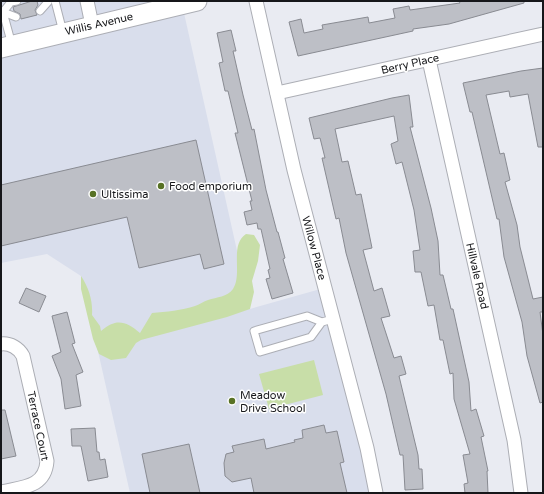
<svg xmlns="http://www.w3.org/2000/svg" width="544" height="494" font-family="'Varela Round',sans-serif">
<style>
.built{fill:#d9deec}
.green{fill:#c8dea8}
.building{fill:#bdbfc6;stroke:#898b92}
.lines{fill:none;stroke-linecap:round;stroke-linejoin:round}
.service-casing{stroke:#acaeb5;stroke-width:9}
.minor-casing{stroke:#acaeb5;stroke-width:15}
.secondary-casing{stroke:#acaeb5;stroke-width:21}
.service{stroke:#fff;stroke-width:7}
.minor{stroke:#fff;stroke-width:13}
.secondary{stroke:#fff;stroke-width:19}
.poi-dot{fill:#587225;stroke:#fff;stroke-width:1.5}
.labels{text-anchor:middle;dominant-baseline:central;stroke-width:3;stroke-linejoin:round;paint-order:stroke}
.street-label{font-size:11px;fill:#16171a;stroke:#fff}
.poi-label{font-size:11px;fill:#16171a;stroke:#fff;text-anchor:start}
</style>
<rect width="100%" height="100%" fill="#e9ebf2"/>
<!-- built -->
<polygon class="built" points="1,1 196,1 182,4 250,309 324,288 376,493 130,493 81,276 47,254 1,263"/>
<!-- green -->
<g class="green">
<path d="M246,234L254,235L260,245L258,261L252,281L254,292L250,309L227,317L141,340L136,343L126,358L111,360L99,354L93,339L81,289V276C89,288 93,301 92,315L100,326L101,331C116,318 126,321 140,333L152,313C166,312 182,310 195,306C199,305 204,301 208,300C217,297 227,297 233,289C243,274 229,245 246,234Z"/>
<polygon points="314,360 323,395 269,409 259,374"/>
</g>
<!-- building -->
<g class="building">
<polygon points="32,1 37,1 38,5 35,10 37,15 21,19 20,14 14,11 13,7"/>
<polygon points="459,1 524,1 524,3 449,24 413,29 413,31 298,56 289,22 301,19 304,33 323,29 322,25 368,17 369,23 395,18 393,9 409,6 410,10 460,3"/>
<polygon points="231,30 236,51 233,51 243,95 252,130 254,129 266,190 277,232 278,232 285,258 283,259 293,293 272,299 266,279 270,278 268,270 270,269 261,229 258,229 257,223 247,225 244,212 252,210 250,201 252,201 235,133 238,133 228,91 225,91 219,63 223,62 217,33"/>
<polygon points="543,68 543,147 538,147 528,94 510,97 509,91 486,95 500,154 504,153 510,180 505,182 517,225 520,247 533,299 543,297 543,312 540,312 543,335 543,402 540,403 527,356 522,322 504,257 499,219 497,219 472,112 470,112 463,83 521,71"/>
<polygon points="409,95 413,127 410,127 431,208 438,241 440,275 443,275 451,309 453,309 469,382 471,411 476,409 484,436 481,437 488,471 487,471 488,493 465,493 464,484 468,483 463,455 470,454 454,399 453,373 450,374 443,340 440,340 434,305 428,306 421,272 415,272 413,251 420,250 414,210 402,162 396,164 391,144 398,141 394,116 335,129 342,162 348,161 356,195 361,194 372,248 363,250 374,291 382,288 390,316 381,318 394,358 401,356 406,374 399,376 418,455 419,469 422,469 423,489 405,490 403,455 400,455 386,394 346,253 339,218 336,219 322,158 325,158 320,138 314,139 309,118 392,98"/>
<polygon points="196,140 224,264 204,269 200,254 139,268 127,217 1,246 1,185"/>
<polygon points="26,288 46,296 39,312 19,303"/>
<polygon points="67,312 75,343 72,344 83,372 76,375 81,406 65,409 61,379 52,356 61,352 52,316"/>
<polygon points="1,410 5,410 16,456 1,459"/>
<polygon points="324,425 326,433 337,431 344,462 340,463 347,493 254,493 251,478 232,482 225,476 224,463 226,454 234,452 232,446 264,439 266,449 295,442 294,440 303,438 302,430"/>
<polygon points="95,428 97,452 99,452 100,460 105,459 108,477 88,481 81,446 72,446 71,429"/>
<polygon points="189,444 200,493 150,493 142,454"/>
</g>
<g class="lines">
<defs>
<g id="service">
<polyline points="55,1 63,32"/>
<polyline points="1,11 3,12 11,2 17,1"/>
<polyline points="40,11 48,2"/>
<polyline points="3,12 12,45"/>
<polyline points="3,12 16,17"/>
<polyline points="322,322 311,337 260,352 254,331 307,316 322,322 333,319"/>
</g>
<g id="minor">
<polyline points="87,1 92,25"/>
<polyline points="256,1 294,170 367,448 376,493"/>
<polyline points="429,60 514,440 521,493"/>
<polyline points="277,93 543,34"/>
<path d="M1,344C10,343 19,348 23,356L47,461C45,488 22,487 1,492"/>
</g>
<polyline id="secondary" points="1,48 197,1"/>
</defs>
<!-- service casing -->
<use href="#service" class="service-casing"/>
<!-- minor casing -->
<use href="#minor" class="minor-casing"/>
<!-- secondary casing -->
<use href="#secondary" class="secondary-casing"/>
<!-- service -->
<use href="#service" class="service"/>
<!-- minor -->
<use href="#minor" class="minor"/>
<!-- secondary -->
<use href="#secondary" class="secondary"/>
</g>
<!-- markers -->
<g class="poi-dot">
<circle cx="161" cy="186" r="4"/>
<circle cx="93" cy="194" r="4"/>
<circle cx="232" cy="401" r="4"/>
</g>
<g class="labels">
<!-- street labels -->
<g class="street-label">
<text transform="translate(99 24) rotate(-13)">Willis Avenue</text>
<text transform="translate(410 64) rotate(-13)">Berry Place</text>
<text transform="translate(314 248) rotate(75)">Willow Place</text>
<text transform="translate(477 276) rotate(77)">Hillvale Road</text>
<text transform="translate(38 426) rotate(78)">Terrace Court</text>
</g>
<!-- poi labels -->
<g class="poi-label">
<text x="169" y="186">Food emporium</text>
<text x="101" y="194">Ultissima</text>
<text x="240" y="395">Meadow<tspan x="240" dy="13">Drive School</tspan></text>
</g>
</g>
<!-- border -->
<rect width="544" height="494" fill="none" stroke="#16171a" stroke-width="4"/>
</svg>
